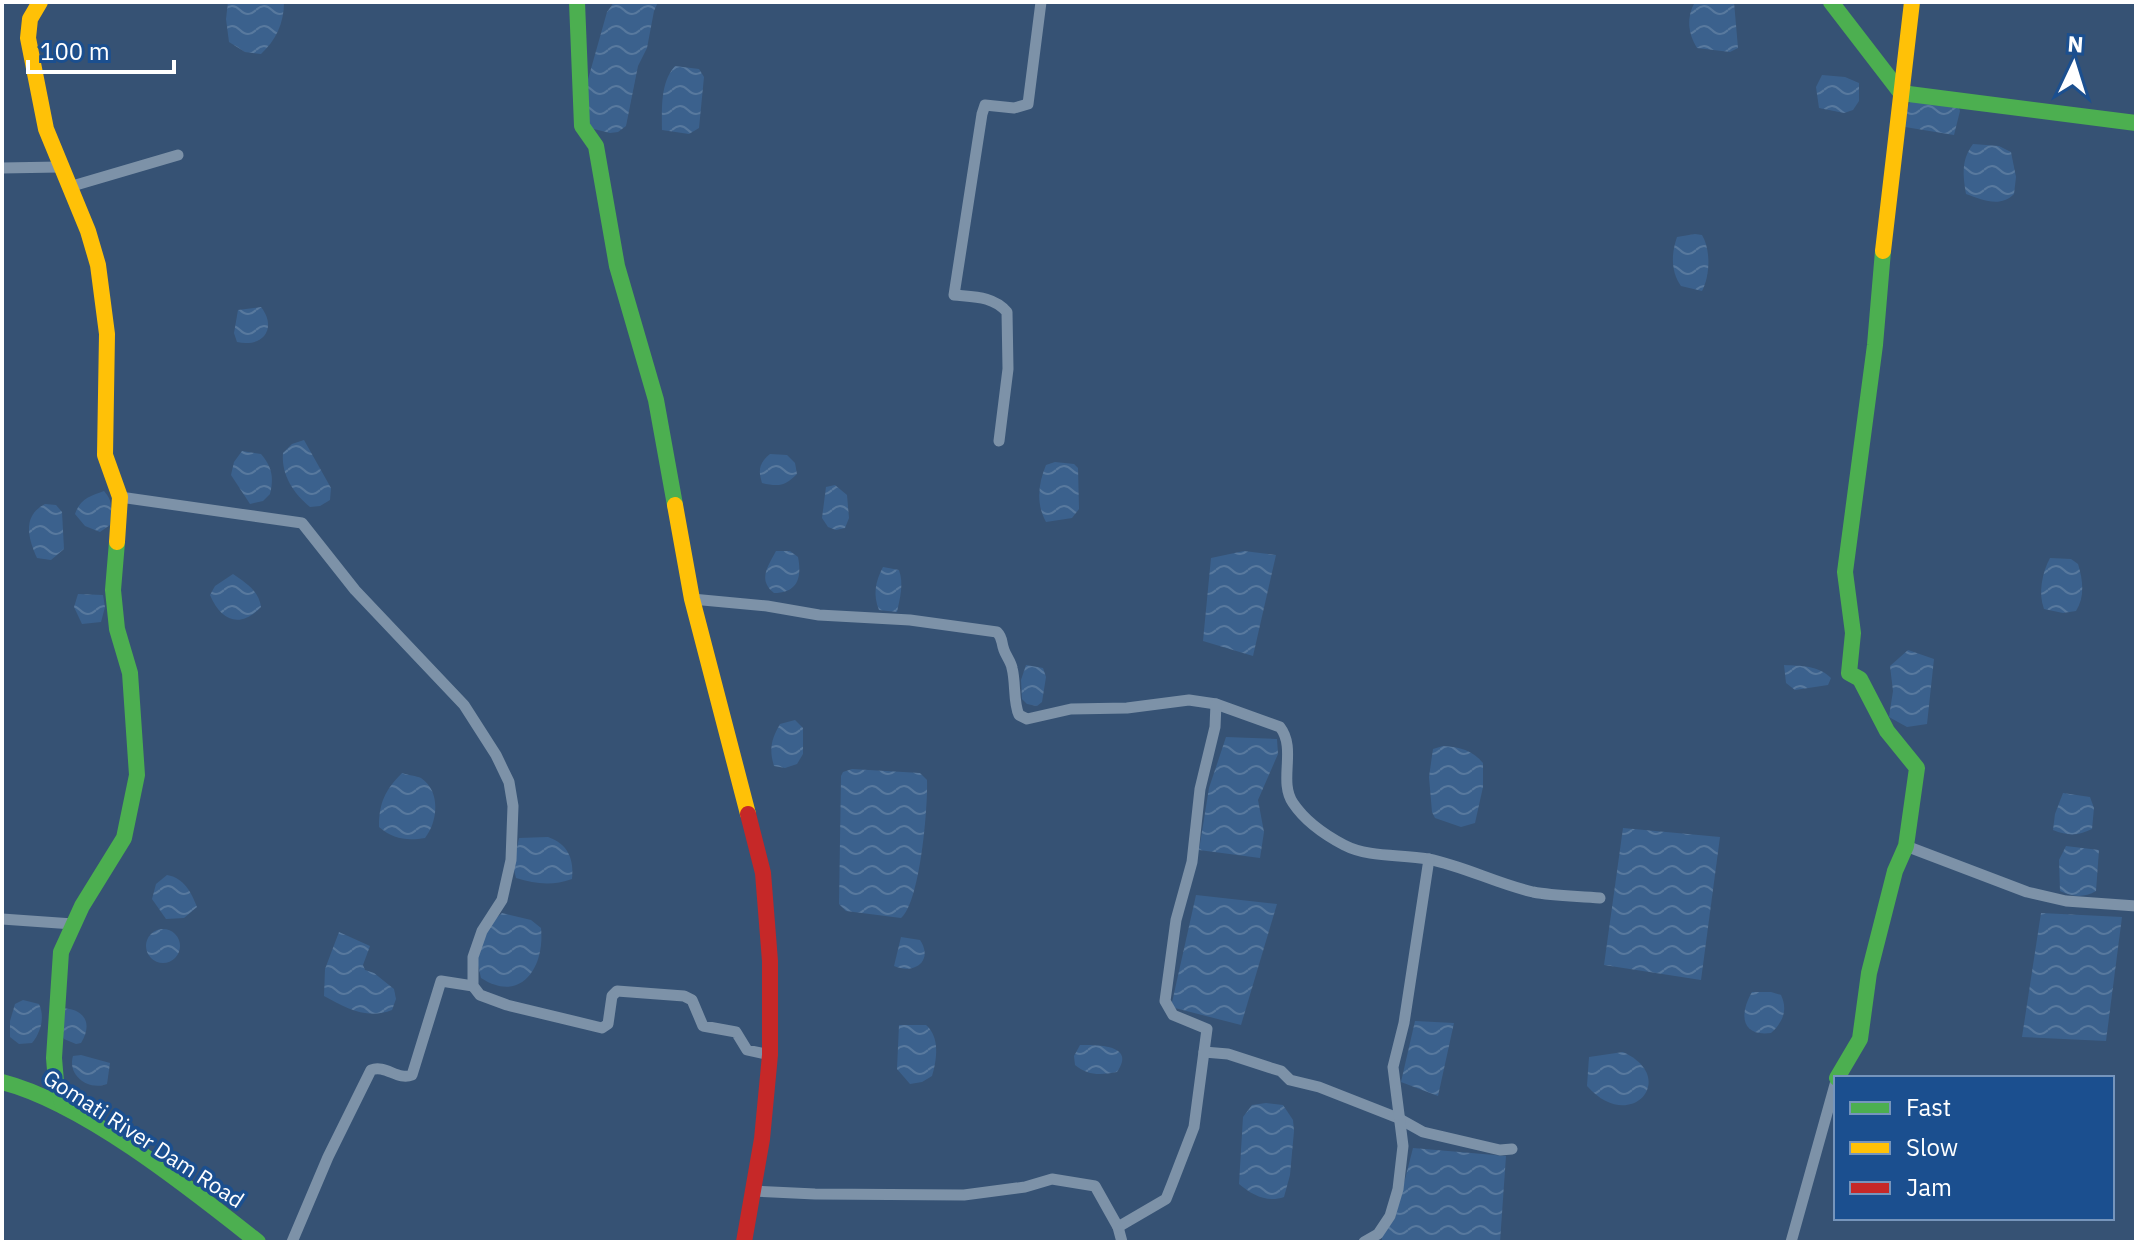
<svg xmlns="http://www.w3.org/2000/svg" width="2138" height="1244" font-family="'IBM Plex Sans',sans-serif">
<style>
.water{fill:url(#water-waves)}
.lines{fill:none;stroke-linecap:round;stroke-linejoin:round}
.street{stroke:#7d92a8;stroke-width:11}
.fast{stroke:#4caf50;stroke-width:16}
.slow{stroke:#ffc107;stroke-width:16}
.jam{stroke:#c62828;stroke-width:16}
.labels{text-anchor:middle;dominant-baseline:central;stroke-width:7;stroke-linejoin:round;paint-order:stroke}
.street-label{font-size:22px;fill:#fff;stroke:#1b4f8f}
</style>
<defs>
<pattern id="water-waves" width="16" height="10" patternUnits="userSpaceOnUse" patternTransform="scale(2)"><rect width="16" height="10" fill="#3b618d"/><path d="M0 5q4-4 8 0t8 0" fill="none" stroke="#58799e"/></pattern>
</defs>
<rect width="100%" height="100%" fill="#365274"/>
<!-- water -->
<g class="water">
<path d="M228,2H284C284,23 276,40 261,54L245,52L229,42L226,19Z"/>
<polygon points="614,2 658,2 654,11 647,48 638,66 626,126 618,132 610,133 590,128 585,90 607,12"/>
<path d="M1695,2H1734L1738,48L1730,52L1697,48C1688,34 1686,17 1695,2Z"/>
<path d="M675,66L699,69L704,77L699,128L689,134L662,130C662,108 660,83 675,66Z"/>
<polygon points="1822,75 1845,77 1859,83 1859,101 1853,110 1844,113 1819,108 1816,87"/>
<polygon points="1912,98 1958,104 1960,111 1954,135 1905,127 1905,112"/>
<path d="M1973,144L1999,146L2011,152L2016,177L2014,194C2000,208 1983,200 1966,194C1963,175 1961,160 1973,144Z"/>
<path d="M1695,234L1702,235C1711,250 1710,276 1702,291L1681,286C1671,272 1671,254 1677,237Z"/>
<path d="M261,307C278,329 262,348 237,342L234,333L238,310Z"/>
<path d="M304,440L331,488L330,500L320,506L310,507C294,494 281,475 283,453L292,444Z"/>
<path d="M242,451L261,454C272,467 274,477 270,494L263,501L250,504L231,475L234,462Z"/>
<path d="M770,454L787,455L795,463L797,474C785,486 779,487 762,483C758,470 759,463 770,454Z"/>
<path d="M1055,462L1074,464L1078,468L1079,509L1072,518L1046,522C1036,504 1038,484 1046,465Z"/>
<polygon points="835,485 847,495 849,518 845,528 836,530 828,527 822,518 826,487"/>
<path d="M104,491C114,502 112,512 110,525L100,532L85,526L75,514C80,499 90,496 104,491Z"/>
<path d="M45,504L56,505L62,512L64,549L51,560L37,558C28,538 22,516 45,504Z"/>
<path d="M776,551H790L798,557C802,577 798,593 774,593C758,580 767,568 776,551Z"/>
<polygon points="1244,551 1276,555 1253,656 1203,641 1211,558"/>
<path d="M2050,558L2071,559L2078,564C2083,580 2085,597 2076,611L2063,613L2044,609C2038,593 2042,573 2050,558Z"/>
<path d="M883,567L899,570C904,584 900,598 897,612L879,610C873,595 875,582 883,567Z"/>
<path d="M233,574C246,583 259,591 261,607C240,629 221,621 210,595L215,586Z"/>
<polygon points="78,594 103,595 105,607 101,622 82,624 74,607"/>
<polygon points="1908,650 1934,659 1927,724 1907,727 1889,717 1893,691 1890,666"/>
<polygon points="1026,665 1043,668 1046,677 1042,702 1037,706 1027,704 1022,699 1021,680"/>
<path d="M1784,665C1801,666 1818,665 1831,678L1828,685L1795,690L1786,683Z"/>
<path d="M795,720L803,728V754L797,764L785,768L774,766C769,749 771,740 780,724Z"/>
<polygon points="1226,737 1277,739 1278,754 1258,800 1264,832 1260,858 1199,850 1209,788"/>
<path d="M1443,746C1460,747 1472,750 1483,763V787L1475,823L1461,827L1435,818L1432,812L1429,777L1433,749Z"/>
<path d="M852,769L920,773L927,780C928,807 920,902 901,918L846,911L839,904L841,776L843,772Z"/>
<path d="M402,773C407,775 417,776 421,778C441,791 438,822 425,838C407,841 393,839 379,827C379,803 385,790 402,773Z"/>
<path d="M2063,793L2090,797L2094,808L2092,829C2078,836 2068,836 2053,830L2055,814Z"/>
<polygon points="1623,828 1720,837 1701,980 1604,965"/>
<path d="M548,837C568,844 574,859 572,879C552,886 536,884 516,878L513,866L519,838Z"/>
<path d="M2066,846L2099,850L2096,891C2084,898 2072,897 2060,891L2059,860Z"/>
<path d="M167,875C184,878 191,892 197,907L184,918L166,919L152,899L156,884Z"/>
<polygon points="1196,895 1277,904 1241,1025 1171,1007"/>
<path d="M502,913L531,920L541,928C545,967 521,1004 481,978L477,961L486,927Z"/>
<polygon points="2041,913 2122,917 2106,1041 2022,1037"/>
<circle cx="163" cy="946" r="17"/>
<path d="M339,932L370,946L363,965L365,970L374,973L394,989L396,999L392,1010C367,1020 346,1008 324,996L325,969Z"/>
<path d="M901,937L920,940C934,961 914,975 894,966Z"/>
<path d="M1752,992H1771L1781,995C1788,1010 1783,1022 1771,1033C1741,1037 1739,1014 1752,992Z"/>
<path d="M23,1000L39,1004C45,1017 41,1032 32,1043L19,1044L10,1037V1021L15,1004Z"/>
<path d="M60,1008C83,1008 94,1022 81,1043L76,1044L64,1039L59,1030Z"/>
<polygon points="1415,1021 1454,1023 1438,1096 1401,1082"/>
<path d="M899,1025H926C940,1037 937,1059 932,1076L922,1082L910,1084L897,1069Z"/>
<path d="M1080,1045C1096,1045 1137,1044 1117,1072C1101,1075 1088,1076 1075,1065L1074,1056Z"/>
<path d="M1623,1052C1680,1078 1630,1135 1587,1086L1589,1057Z"/>
<path d="M81,1055L110,1063L107,1084C89,1091 67,1076 73,1056Z"/>
<path d="M1266,1103L1283,1105L1293,1120L1294,1131L1290,1175L1284,1197C1267,1203 1252,1195 1239,1184L1243,1117L1252,1105Z"/>
<polygon points="1413,1148 1506,1156 1500,1242 1382,1242 1382,1236 1395,1218"/>
</g>
<g class="lines">
<!-- street -->
<g class="street">
<polyline points="2,168 59,167"/>
<polyline points="69,187 178,155"/>
<path d="M999,441L1008,369L1007,312C993,296 974,297 954,295L982,114L985,105L1014,108L1028,104L1041,2"/>
<polyline points="120,497 302,523 355,590 464,705 496,755 509,782 513,806 511,860 502,900 482,931 473,957 473,986 480,995 507,1005 602,1028 608,1024 612,996 617,991 684,996 692,1000 703,1026 736,1032 747,1050 770,1055"/>
<path d="M692,599L767,606L819,615L910,620L997,632C1003,638 1001,642 1004,650C1006,656 1011,662 1012,668C1016,683 1013,702 1019,715L1027,719L1071,709L1127,708L1189,700L1216,704L1280,727C1297,749 1278,781 1293,803C1305,821 1325,835 1344,845C1369,858 1401,854 1428,859C1464,866 1497,884 1533,892C1554,896 1578,896 1600,898"/>
<polyline points="1906,846 2027,892 2066,901 2136,906"/>
<polyline points="2,919 73,924"/>
<polyline points="1204,1052 1228,1054 1271,1068 1281,1071 1290,1080 1319,1087 1398,1118 1423,1132 1500,1150 1512,1149"/>
<polyline points="752,1191 815,1194 964,1195 1025,1187 1052,1179 1095,1186 1118,1227 1122,1242"/>
<polyline points="1118,1227 1166,1199 1172,1184 1194,1127 1207,1029 1173,1015 1165,1001 1176,920 1192,862 1200,789 1215,727 1216,704"/>
<path d="M292,1242L328,1157L371,1070C385,1064 398,1081 412,1075L441,981L473,986"/>
<polyline points="1364,1242 1378,1234 1390,1216 1398,1189 1403,1146 1393,1067 1404,1023 1429,859"/>
<polyline points="1791,1242 1836,1081"/>
</g>
<!-- fast -->
<g class="fast">
<polyline points="577,2 582,126 596,146 617,266 656,400 675,505"/>
<polyline points="1831,2 1901,93 2136,123"/>
<polyline points="1837,1078 1860,1039 1869,973 1895,871 1906,846 1917,768 1887,731 1860,679 1849,673 1853,633 1845,572 1875,345 1883,251"/>
<path d="M2,1082C84,1103 191,1189 258,1242"/>
<polyline points="63,1106 56,1082 54,1058 61,952 82,906 124,838 137,775 130,673 117,629 113,590 117,542"/>
</g>
<!-- slow -->
<g class="slow">
<polyline points="40,2 30,19 28,38 46,129 88,231 98,265 107,334 105,455 120,497 117,542"/>
<polyline points="1883,251 1912,2"/>
<polyline points="675,505 692,599 748,814"/>
</g>
<!-- jam -->
<polyline class="jam" points="744,1242 762,1139 770,1055 770,961 763,873 748,814"/>
</g>
<g class="labels">
<!-- street labels -->
<g class="street-label">
<text transform="translate(144 1138) rotate(33)">Gomati River Dam Road</text>
</g>
</g>
<!-- border -->
<rect width="2138" height="1244" fill="none" stroke="#ffffff" stroke-width="8"/>
<!-- legend -->
<rect x="1834" y="1076" width="280" height="144" fill="#1b4f8f" stroke="#7695bc" stroke-width="2"/>
<rect x="1850" y="1102" width="40" height="12" fill="#4caf50" stroke="#7695bc" stroke-width="2"/>
<text x="1906" y="1116" font-size="24" fill="#ffffff">Fast</text>
<rect x="1850" y="1142" width="40" height="12" fill="#ffc107" stroke="#7695bc" stroke-width="2"/>
<text x="1906" y="1156" font-size="24" fill="#ffffff">Slow</text>
<rect x="1850" y="1182" width="40" height="12" fill="#c62828" stroke="#7695bc" stroke-width="2"/>
<text x="1906" y="1196" font-size="24" fill="#ffffff">Jam</text>
<!-- north arrow -->
<g transform="translate(2074 64) rotate(4)" stroke="#1b4f8f" stroke-width="6" paint-order="stroke">
<path d="M0-6L14 30L0 20L-14 30Z" fill="#ffffff"/>
<text y="-12" font-size="22" font-weight="bold" text-anchor="middle" fill="#ffffff">N</text>
</g>
<!-- scale -->
<path d="M28 60v12h146v-12" fill="none" stroke="#ffffff" stroke-width="4"/>
<text x="40" y="60" font-size="24" fill="#ffffff" stroke="#1b4f8f" stroke-width="6" paint-order="stroke">100 m</text>
</svg>
